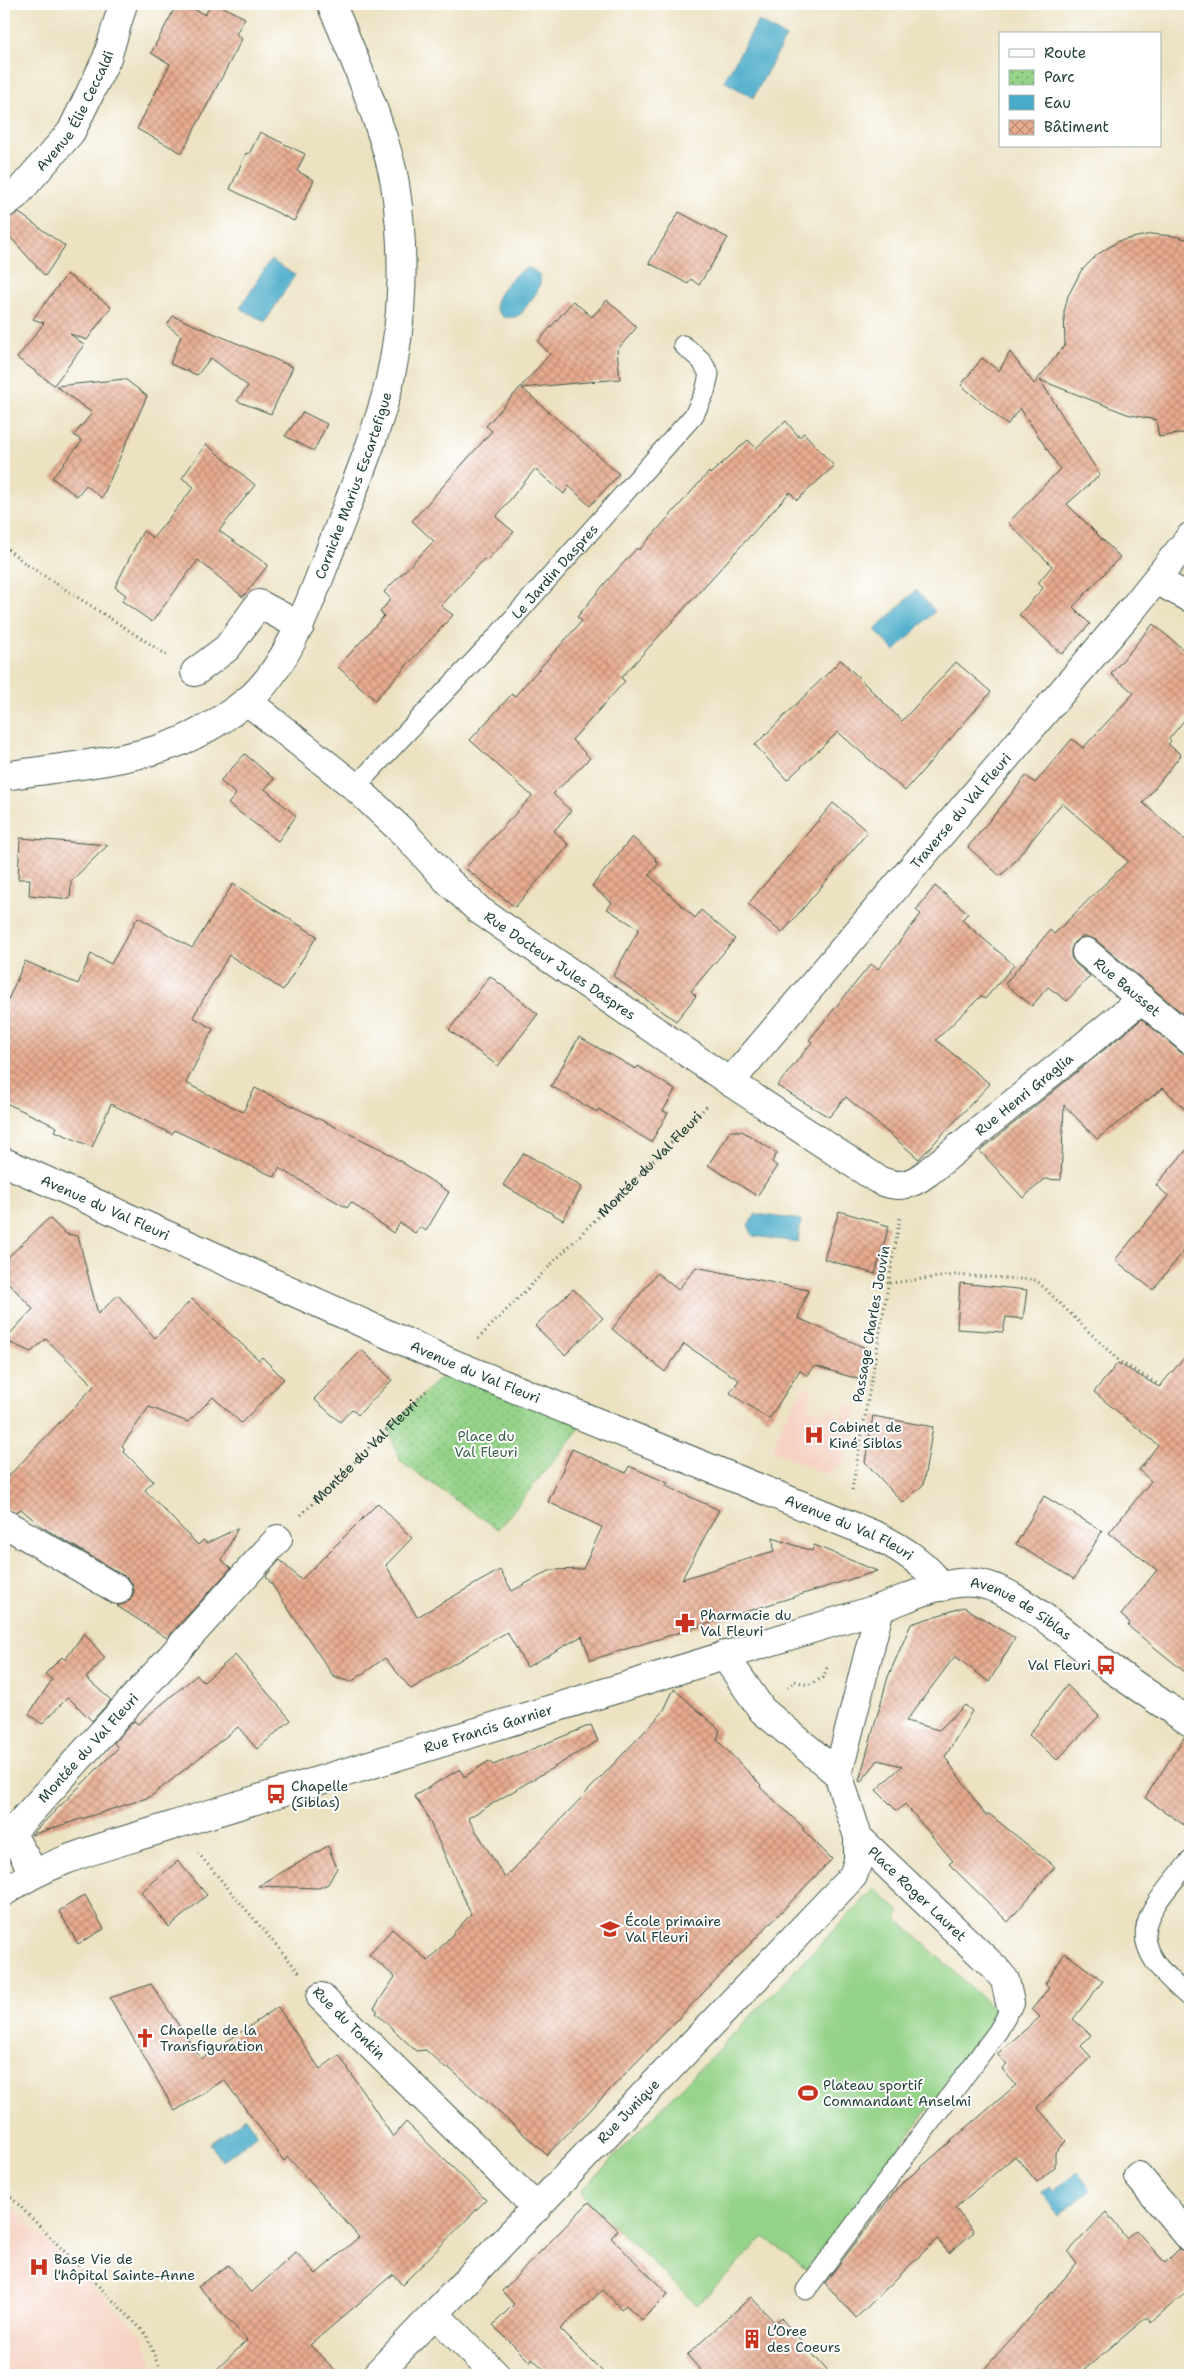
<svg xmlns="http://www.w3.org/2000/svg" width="1194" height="2379" font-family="'Shantell Sans',sans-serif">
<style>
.built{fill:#f5d2c2}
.park{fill:url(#park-dots);stroke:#5a885e}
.garden{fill:#95d389;stroke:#5a885e}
.water{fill:#4aabc9;stroke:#34747e}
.building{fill:url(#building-cross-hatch)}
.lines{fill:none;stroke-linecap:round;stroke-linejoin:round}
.lane-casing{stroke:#3e5649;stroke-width:21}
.street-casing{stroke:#3e5649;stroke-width:30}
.secondary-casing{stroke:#3e5649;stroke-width:30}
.path{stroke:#3e5649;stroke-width:3;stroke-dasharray:1 4;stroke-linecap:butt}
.lane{stroke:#fff;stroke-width:19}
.street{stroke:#fff;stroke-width:28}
.secondary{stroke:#fff;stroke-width:28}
.labels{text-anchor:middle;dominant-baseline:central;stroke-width:4;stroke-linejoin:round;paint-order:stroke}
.street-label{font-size:14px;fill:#1f3d34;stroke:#fff}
.poi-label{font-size:14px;fill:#1f3d34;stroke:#fff;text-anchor:start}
.park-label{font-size:14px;fill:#3c6249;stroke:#fff}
</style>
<defs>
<pattern id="park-dots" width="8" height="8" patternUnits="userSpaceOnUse" patternTransform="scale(1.25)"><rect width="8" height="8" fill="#95d389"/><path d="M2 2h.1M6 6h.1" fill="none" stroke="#79ac71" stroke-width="1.8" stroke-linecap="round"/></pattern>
<pattern id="building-cross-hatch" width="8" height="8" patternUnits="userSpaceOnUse" patternTransform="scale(1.25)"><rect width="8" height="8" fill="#e8ac90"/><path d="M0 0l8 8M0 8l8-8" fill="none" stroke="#bb8d76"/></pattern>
</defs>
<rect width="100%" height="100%" fill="#fff"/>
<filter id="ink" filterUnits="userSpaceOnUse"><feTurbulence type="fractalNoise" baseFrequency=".02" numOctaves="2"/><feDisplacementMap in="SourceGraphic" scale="10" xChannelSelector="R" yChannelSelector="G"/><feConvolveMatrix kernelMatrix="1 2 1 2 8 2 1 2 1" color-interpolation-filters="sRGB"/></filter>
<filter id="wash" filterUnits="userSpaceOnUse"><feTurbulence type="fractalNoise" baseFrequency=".0096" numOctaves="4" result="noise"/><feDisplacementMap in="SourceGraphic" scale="20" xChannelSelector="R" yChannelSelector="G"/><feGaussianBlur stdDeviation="1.12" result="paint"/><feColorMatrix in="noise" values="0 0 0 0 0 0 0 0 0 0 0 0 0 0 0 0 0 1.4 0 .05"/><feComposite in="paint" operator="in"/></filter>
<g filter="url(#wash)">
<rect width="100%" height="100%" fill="#ece2c2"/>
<!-- built -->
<g class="built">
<polygon points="804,1387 812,1389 808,1408 825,1413 827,1406 836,1409 834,1414 842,1416 846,1405 856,1408 843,1465 825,1474 772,1450 784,1420"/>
<polygon points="4,2197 142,2335 157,2375 4,2375"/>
</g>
<!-- park -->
<polygon class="park" points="454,1364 588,1418 498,1529 401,1462 388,1429"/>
<!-- garden -->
<polygon class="garden" points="875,1888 900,1912 896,1918 1000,2014 807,2270 764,2237 697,2305 589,2202 581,2191"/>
<!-- water -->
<g class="water">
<polygon points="758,21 786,37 753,98 724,81"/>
<polygon points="271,260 295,275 265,322 240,308"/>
<path d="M529,268C549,276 538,291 529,303C526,306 523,313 519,315C514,318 509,318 503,317C500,314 497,311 496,307C494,295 517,269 529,268Z"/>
<polygon points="916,590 935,611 895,651 875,630"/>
<polygon points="756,1214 801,1220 798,1242 753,1236 748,1225"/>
<polygon points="246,2117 258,2134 222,2161 210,2144"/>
<polygon points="1077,2172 1091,2190 1058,2216 1041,2193 1049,2187 1054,2191"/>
</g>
<g id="blocks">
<!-- building -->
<g class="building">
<polygon points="177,4 184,4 205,15 211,4 217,4 245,18 236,34 242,39 182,153 137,129 170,64 151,53"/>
<polygon points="260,132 305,154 297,171 314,180 294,221 230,189 246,153 249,154"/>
<polygon points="679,212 728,238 699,285 691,279 688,284 649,263"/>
<polygon points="19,213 65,246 45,276 4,230 4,219"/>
<polygon points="1151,234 1174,236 1190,240 1190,432 1159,437 1156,420 1127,414 1040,380 1100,475 1067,504 1120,557 1073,607 1090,624 1062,654 1019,615 1043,588 1038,583 1052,566 1008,523 1060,469 1020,408 1007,425 961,385 982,358 999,371 1010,352 1034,384 1065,345 1064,312 1068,296 1081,271 1098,254 1119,241"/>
<polygon points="67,274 111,307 87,340 70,334 84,345 54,385 17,358 44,323 33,319"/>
<polygon points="607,300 637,327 617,350 620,379 522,388 619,474 590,506 569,486 564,494 535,469 496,517 514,532 486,561 484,559 441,606 453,615 375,700 338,667 384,616 380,612 391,599 384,592 434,541 412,521 492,431 486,426 550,354 538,342 573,301 592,317"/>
<polygon points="173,316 293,367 271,414 237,401 248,386 211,358 197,375 170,364 181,336 167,325"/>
<polygon points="125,379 147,396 102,498 86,485 77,496 52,478 82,441 74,435 92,413 56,386"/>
<polygon points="303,412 327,424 314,451 285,436"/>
<polygon points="786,421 799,437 804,433 834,466 797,500 790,492 621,678 625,681 572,740 590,758 553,794 571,811 554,831 569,845 515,907 465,868 532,796 470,740 512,694 514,697 582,621 577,617 606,582 637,548 639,550 709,472 710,474 748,440 756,448"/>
<polygon points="206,444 255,485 219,531 268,565 243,597 198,560 152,622 122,601 126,595 115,587 143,531 153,538 194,487 182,478"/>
<polygon points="1153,624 1190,655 1190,713 1169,739 1171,741 1168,744 1181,755 1143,803 1190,844 1190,1020 1096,940 1088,937 1081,937 1074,942 1071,950 1071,957 1076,964 1090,976 1067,1001 1048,987 1032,1006 1005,984 1050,930 1054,934 1128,861 1062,803 1009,868 1000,876 968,847 1026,776 1035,783 1072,739 1083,748 1134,693 1111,674"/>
<polygon points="841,660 902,721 956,662 991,692 905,791 838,732 787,780 755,745"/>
<polygon points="245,754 274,779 265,789 296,816 278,841 228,804 236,794 220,781"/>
<polygon points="833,803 868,832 782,933 748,904"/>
<polygon points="632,837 656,858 655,860 659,863 649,875 695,918 701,910 735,939 691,991 696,996 676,1021 613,976 639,929 607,909 612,903 592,886"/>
<polygon points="20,838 108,845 71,881 70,899 29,895 30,879 18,879"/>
<polygon points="233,884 317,936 283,990 229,955 193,1017 213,1029 186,1083 243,1112 255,1088 381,1149 449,1192 426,1231 420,1227 415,1233 400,1223 393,1233 351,1202 347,1208 279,1168 275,1177 174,1130 172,1134 111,1104 92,1147 55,1131 57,1127 4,1102 4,1009 25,961 78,984 91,954 111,964 138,917 192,948"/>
<polygon points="935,886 968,913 962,920 1014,965 985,999 981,996 936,1040 990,1084 919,1159 846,1097 829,1117 777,1086 812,1042 809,1040 871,964 878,969 921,914 916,910"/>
<polygon points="490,976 538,1014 498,1066 449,1030"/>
<polygon points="1142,1019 1180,1052 1190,1055 1190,1114 1163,1088 1097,1139 1064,1105 1061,1180 1045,1179 1023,1198 980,1151"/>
<polygon points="579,1037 636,1069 638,1066 675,1090 663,1111 668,1113 651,1142 598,1109 597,1112 551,1086"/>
<polygon points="730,1131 742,1131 777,1153 772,1162 777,1166 757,1196 708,1165"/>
<polygon points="1190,1146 1190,1243 1153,1290 1115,1260 1168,1196 1156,1185"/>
<polygon points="524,1153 582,1187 563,1220 503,1185"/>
<polygon points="839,1211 889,1226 875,1274 824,1259"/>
<polygon points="49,1218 66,1234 78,1236 98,1314 118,1295 155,1338 192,1299 259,1360 262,1357 284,1379 241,1423 213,1397 188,1422 149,1407 122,1446 125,1449 123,1451 153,1481 145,1490 198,1545 203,1540 207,1543 238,1528 222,1560 231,1568 167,1638 117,1606 126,1603 132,1597 134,1591 132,1583 126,1577 42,1527 21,1509 16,1512 4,1507 4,1481 94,1386 46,1339 31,1352 4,1340 33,1309 4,1278 4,1261"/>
<polygon points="696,1267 808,1290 798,1318 868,1349 861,1380 815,1366 807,1376 800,1370 769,1419 730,1393 739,1380 684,1344 665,1372 612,1329 657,1273 678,1290"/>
<polygon points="960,1283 1027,1290 1023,1319 1006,1317 1003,1332 957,1329"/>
<polygon points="573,1289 603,1318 565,1355 535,1326"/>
<polygon points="362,1350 392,1380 358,1415 352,1409 340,1422 314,1399"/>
<polygon points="1190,1351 1190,1676 1128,1626 1130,1623 1121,1615 1157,1570 1109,1533 1151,1481 1139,1470 1158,1445 1094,1392 1118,1363 1159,1387"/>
<polygon points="873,1416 933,1427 923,1485 903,1503 865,1462"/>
<polygon points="572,1449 626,1473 629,1466 668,1483 666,1486 719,1510 682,1579 774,1551 773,1538 812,1551 814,1545 877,1571 591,1660 582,1636 527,1667 507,1632 411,1689 385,1658 351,1682 334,1677 266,1576 280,1560 301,1580 378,1503 412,1538 386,1565 417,1617 500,1570 512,1591 551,1570 583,1569 602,1527 548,1502"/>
<polygon points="1044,1496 1102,1531 1074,1579 1016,1544"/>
<polygon points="964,1607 1015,1638 989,1682 955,1656 906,1721 939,1730 965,1705 972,1711 945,1757 986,1816 989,1814 1055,1867 1008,1922 949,1864 953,1861 905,1804 897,1811 876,1790 902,1766 878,1760 861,1782 859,1781 888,1677 911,1624"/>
<polygon points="84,1633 105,1658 86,1678 111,1700 92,1721 68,1697 42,1724 29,1714 52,1680 45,1674 62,1657 65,1660"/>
<polygon points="235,1655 291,1720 257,1749 238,1727 150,1797 31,1835 118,1748 114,1743 134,1721 138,1724 197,1675 204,1682"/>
<polygon points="1067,1685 1099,1716 1057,1760 1029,1735"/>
<polygon points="674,1689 720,1730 717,1740 761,1785 760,1787 804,1828 802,1829 832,1859 547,2155 448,2067 446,2069 426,2050 416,2051 376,2013 378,2011 374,2008 395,1977 369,1955 392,1929 428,1961 471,1914 426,1813 414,1796 460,1769 464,1777 489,1761 493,1765 591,1725 598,1741 468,1818 505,1878 663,1712"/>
<polygon points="1185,1736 1190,1737 1190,1829 1145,1798"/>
<polygon points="328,1846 337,1868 328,1884 319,1888 258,1886"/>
<polygon points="178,1861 207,1895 169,1927 141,1892"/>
<polygon points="85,1895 104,1929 78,1944 59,1911"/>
<polygon points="1065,1953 1103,1981 1073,2019 1091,2035 1081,2046 1091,2057 1037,2107 1066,2141 1055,2152 1055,2167 1037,2182 1015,2156 955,2208 974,2232 949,2253 937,2239 856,2318 825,2283 898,2187 1016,2085 1002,2069 1007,2065 997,2054 1040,2017 1032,2009 1049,1988 1045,1984"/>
<polygon points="151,1984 201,2059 278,2007 320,2069 339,2055 393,2137 406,2122 486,2200 402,2285 393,2274 310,2345 340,2375 211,2375 247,2340 198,2286 229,2265 251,2293 296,2252 316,2274 359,2237 288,2157 284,2161 224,2080 175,2111 110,1998"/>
<polygon points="589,2202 618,2230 611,2238 668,2294 642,2320 626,2305 621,2309 603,2290 560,2329 606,2375 550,2375 532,2358 530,2362 493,2325 514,2304 502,2291"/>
<polygon points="1106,2212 1126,2238 1136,2230 1165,2263 1179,2249 1190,2253 1190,2289 1151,2322 1147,2317 1078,2375 979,2375 1077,2264 1068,2252"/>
<polygon points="751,2297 775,2323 781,2318 831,2375 705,2375 687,2355"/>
</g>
</g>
</g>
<g filter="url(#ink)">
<use href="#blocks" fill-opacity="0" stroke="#3e5649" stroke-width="1"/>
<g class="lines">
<defs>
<g id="lane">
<path id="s3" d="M355,787L491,643L694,415L705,392L709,374L701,360L683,345"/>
<path d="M1190,1861C1139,1922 1122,1940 1190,1998"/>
<polyline points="806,2290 998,2031 1006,2017 1010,2003"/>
</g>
<g id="street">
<path id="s4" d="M4,204L16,195L71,132L107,58L123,4"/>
<polyline points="1156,580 1190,598"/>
<polyline points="195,672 227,648 259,604 300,626"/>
<path id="s5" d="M247,701L355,787L406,835L446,879L479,910L730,1082L877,1179C897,1189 910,1186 927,1173L1142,999"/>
<path id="s6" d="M1086,952L1190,1040"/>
<path id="s7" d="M730,1082L1134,607L1190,537"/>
<path id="s8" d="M4,1162L454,1364L877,1536C903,1549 926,1564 942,1587"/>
<polyline points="4,1523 118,1590"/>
<polyline points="724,1655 762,1710 838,1774 880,1608"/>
<path id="s9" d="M838,1774L858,1837L995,1968L1005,1980L1010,2003"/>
<path id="s10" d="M34,1873L11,1833L278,1539"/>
<polyline points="321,1997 537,2208"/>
<polyline points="1138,2176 1190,2238"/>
<polyline points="435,2314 496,2375"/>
<path id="s11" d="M376,2375L853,1876L858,1861V1837"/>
</g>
<g id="secondary">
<path id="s12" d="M4,776C54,768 115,763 162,748C192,739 221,721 246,702C288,669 313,594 332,545C352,492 375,439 389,384C404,320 405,249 395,184C391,159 382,135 374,111C361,75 347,39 331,4"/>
<path id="s13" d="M4,1892C53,1857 117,1844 174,1825L880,1608C909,1598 945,1579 976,1583C1014,1587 1073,1641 1105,1664C1133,1684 1161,1703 1190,1722"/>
</g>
</defs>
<!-- lane casing -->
<use href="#lane" class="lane-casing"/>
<!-- street casing -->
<use href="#street" class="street-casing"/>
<!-- secondary casing -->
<use href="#secondary" class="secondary-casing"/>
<!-- path -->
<g class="path">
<polyline points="4,546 26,564 167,655"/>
<polyline points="890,1283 955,1275 1036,1280 1119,1361 1161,1386"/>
<path id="s1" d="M478,1339L707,1106"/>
<polyline points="852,1490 900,1218"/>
<path id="s2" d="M301,1515L428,1389"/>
<polyline points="788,1688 795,1681 808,1685 823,1678 828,1665"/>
<polyline points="198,1853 299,1972"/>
<polyline points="4,2190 146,2334 162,2375"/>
</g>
<!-- lane -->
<use href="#lane" class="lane"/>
<!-- street -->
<use href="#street" class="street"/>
<!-- secondary -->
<use href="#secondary" class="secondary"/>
</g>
</g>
<!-- icons -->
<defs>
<symbol id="hospital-bare" viewBox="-9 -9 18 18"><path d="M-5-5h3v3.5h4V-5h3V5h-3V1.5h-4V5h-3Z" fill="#c8321e" stroke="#fff" stroke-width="2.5" paint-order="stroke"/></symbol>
<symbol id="pharmacy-bare" viewBox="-9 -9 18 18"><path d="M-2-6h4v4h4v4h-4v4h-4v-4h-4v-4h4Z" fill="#c8321e" stroke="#fff" stroke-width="2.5" paint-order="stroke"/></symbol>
<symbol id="bus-bare" viewBox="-9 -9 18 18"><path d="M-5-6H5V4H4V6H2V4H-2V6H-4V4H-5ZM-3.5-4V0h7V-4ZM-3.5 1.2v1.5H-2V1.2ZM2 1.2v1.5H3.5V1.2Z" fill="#c8321e" stroke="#fff" stroke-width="2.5" paint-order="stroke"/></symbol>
<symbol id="school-bare" viewBox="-9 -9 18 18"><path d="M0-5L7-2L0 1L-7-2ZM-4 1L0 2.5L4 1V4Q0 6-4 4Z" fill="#c8321e" stroke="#fff" stroke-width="2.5" paint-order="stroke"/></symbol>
<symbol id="church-bare" viewBox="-9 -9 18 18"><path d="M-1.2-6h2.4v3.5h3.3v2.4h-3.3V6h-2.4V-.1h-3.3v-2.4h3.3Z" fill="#c8321e" stroke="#fff" stroke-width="2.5" paint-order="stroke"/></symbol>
<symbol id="stadium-bare" viewBox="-9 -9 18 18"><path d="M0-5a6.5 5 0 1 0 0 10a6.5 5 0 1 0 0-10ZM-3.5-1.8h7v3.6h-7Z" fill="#c8321e" stroke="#fff" stroke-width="2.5" paint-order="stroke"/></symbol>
<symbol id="building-bare" viewBox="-9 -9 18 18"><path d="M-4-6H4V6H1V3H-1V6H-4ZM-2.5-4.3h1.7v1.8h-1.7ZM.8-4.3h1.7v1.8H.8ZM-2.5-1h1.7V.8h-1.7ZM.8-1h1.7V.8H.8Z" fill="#c8321e" stroke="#fff" stroke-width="2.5" paint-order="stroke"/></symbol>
</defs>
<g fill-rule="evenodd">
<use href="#hospital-bare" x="800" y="1421" width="28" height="28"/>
<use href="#pharmacy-bare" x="671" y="1609" width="28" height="28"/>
<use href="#bus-bare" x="1092" y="1651" width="28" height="28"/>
<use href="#bus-bare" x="262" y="1780" width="28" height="28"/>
<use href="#school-bare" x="596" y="1915" width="28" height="28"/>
<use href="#church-bare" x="131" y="2024" width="28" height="28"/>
<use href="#stadium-bare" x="794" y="2079" width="28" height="28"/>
<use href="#hospital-bare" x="25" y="2253" width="28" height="28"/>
<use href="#building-bare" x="738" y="2325" width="28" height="28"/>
</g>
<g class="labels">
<!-- street labels -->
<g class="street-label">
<text stroke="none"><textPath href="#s4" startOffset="119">Avenue Élie Ceccaldi</textPath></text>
<text stroke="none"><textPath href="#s12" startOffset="501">Corniche Marius Escartefigue</textPath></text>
<text stroke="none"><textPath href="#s3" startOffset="294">Le Jardin Daspres</textPath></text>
<text stroke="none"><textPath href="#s7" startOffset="356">Traverse du Val Fleuri</textPath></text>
<text stroke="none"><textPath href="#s5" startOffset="411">Rue Docteur Jules Daspres</textPath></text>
<text stroke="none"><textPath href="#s6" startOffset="54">Rue Bausset</textPath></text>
<text stroke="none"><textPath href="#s5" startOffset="972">Rue Henri Graglia</textPath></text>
<text stroke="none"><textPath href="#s1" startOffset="245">Montée du Val Fleuri</textPath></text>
<text stroke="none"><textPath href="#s8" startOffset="111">Avenue du Val Fleuri</textPath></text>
<text transform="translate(871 1324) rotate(-80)">Passage Charles Jouvin</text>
<text stroke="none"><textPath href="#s8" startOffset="516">Avenue du Val Fleuri</textPath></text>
<text stroke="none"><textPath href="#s2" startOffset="90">Montée du Val Fleuri</textPath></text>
<text stroke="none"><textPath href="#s8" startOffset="921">Avenue du Val Fleuri</textPath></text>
<text stroke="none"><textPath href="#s13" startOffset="1074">Avenue de Siblas</textPath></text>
<text stroke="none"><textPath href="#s13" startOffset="512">Rue Francis Garnier</textPath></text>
<text stroke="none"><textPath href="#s10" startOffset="161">Montée du Val Fleuri</textPath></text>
<text stroke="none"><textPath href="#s9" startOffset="148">Place Roger Lauret</textPath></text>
<text transform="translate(349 2023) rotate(45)">Rue du Tonkin</text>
<text stroke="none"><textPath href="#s11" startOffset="365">Rue Junique</textPath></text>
</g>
<!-- poi labels -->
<g class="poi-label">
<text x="829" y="1427">Cabinet de<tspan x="829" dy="16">Kiné Siblas</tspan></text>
<text x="700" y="1615">Pharmacie du<tspan x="700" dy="16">Val Fleuri</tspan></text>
<text x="1091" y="1665" text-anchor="end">Val Fleuri</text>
<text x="291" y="1786">Chapelle<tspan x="291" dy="16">(Siblas)</tspan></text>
<text x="625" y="1921">École primaire<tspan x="625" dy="16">Val Fleuri</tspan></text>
<text x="160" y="2030">Chapelle de la<tspan x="160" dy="16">Transfiguration</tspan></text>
<text x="823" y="2085">Plateau sportif<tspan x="823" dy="16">Commandant Anselmi</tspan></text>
<text x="54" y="2259">Base Vie de<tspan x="54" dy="16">l'hôpital Sainte-Anne</tspan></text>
<text x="767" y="2331">L’Oree<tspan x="767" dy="16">des Coeurs</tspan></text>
</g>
<!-- park labels -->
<g class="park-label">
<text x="486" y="1436">Place du<tspan x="486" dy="16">Val Fleuri</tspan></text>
</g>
</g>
<!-- margin -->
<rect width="1194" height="2379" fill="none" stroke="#fff" stroke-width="20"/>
<!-- legend -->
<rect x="999" y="32" width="162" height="115" fill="#ffffff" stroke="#a5b1ae"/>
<rect x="1009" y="49" width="25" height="8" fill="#ffffff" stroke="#a5b1ae"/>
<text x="1044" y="58" font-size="15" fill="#1f3d34">Route</text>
<rect x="1009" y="70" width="25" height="15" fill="url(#park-dots)" stroke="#a5b1ae"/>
<text x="1044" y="82" font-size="15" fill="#1f3d34">Parc</text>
<rect x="1009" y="95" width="25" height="15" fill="#4aabc9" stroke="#a5b1ae"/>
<text x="1044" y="108" font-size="15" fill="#1f3d34">Eau</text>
<rect x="1009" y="120" width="25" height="15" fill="url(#building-cross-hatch)" stroke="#a5b1ae"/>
<text x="1044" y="132" font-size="15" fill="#1f3d34">Bâtiment</text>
</svg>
